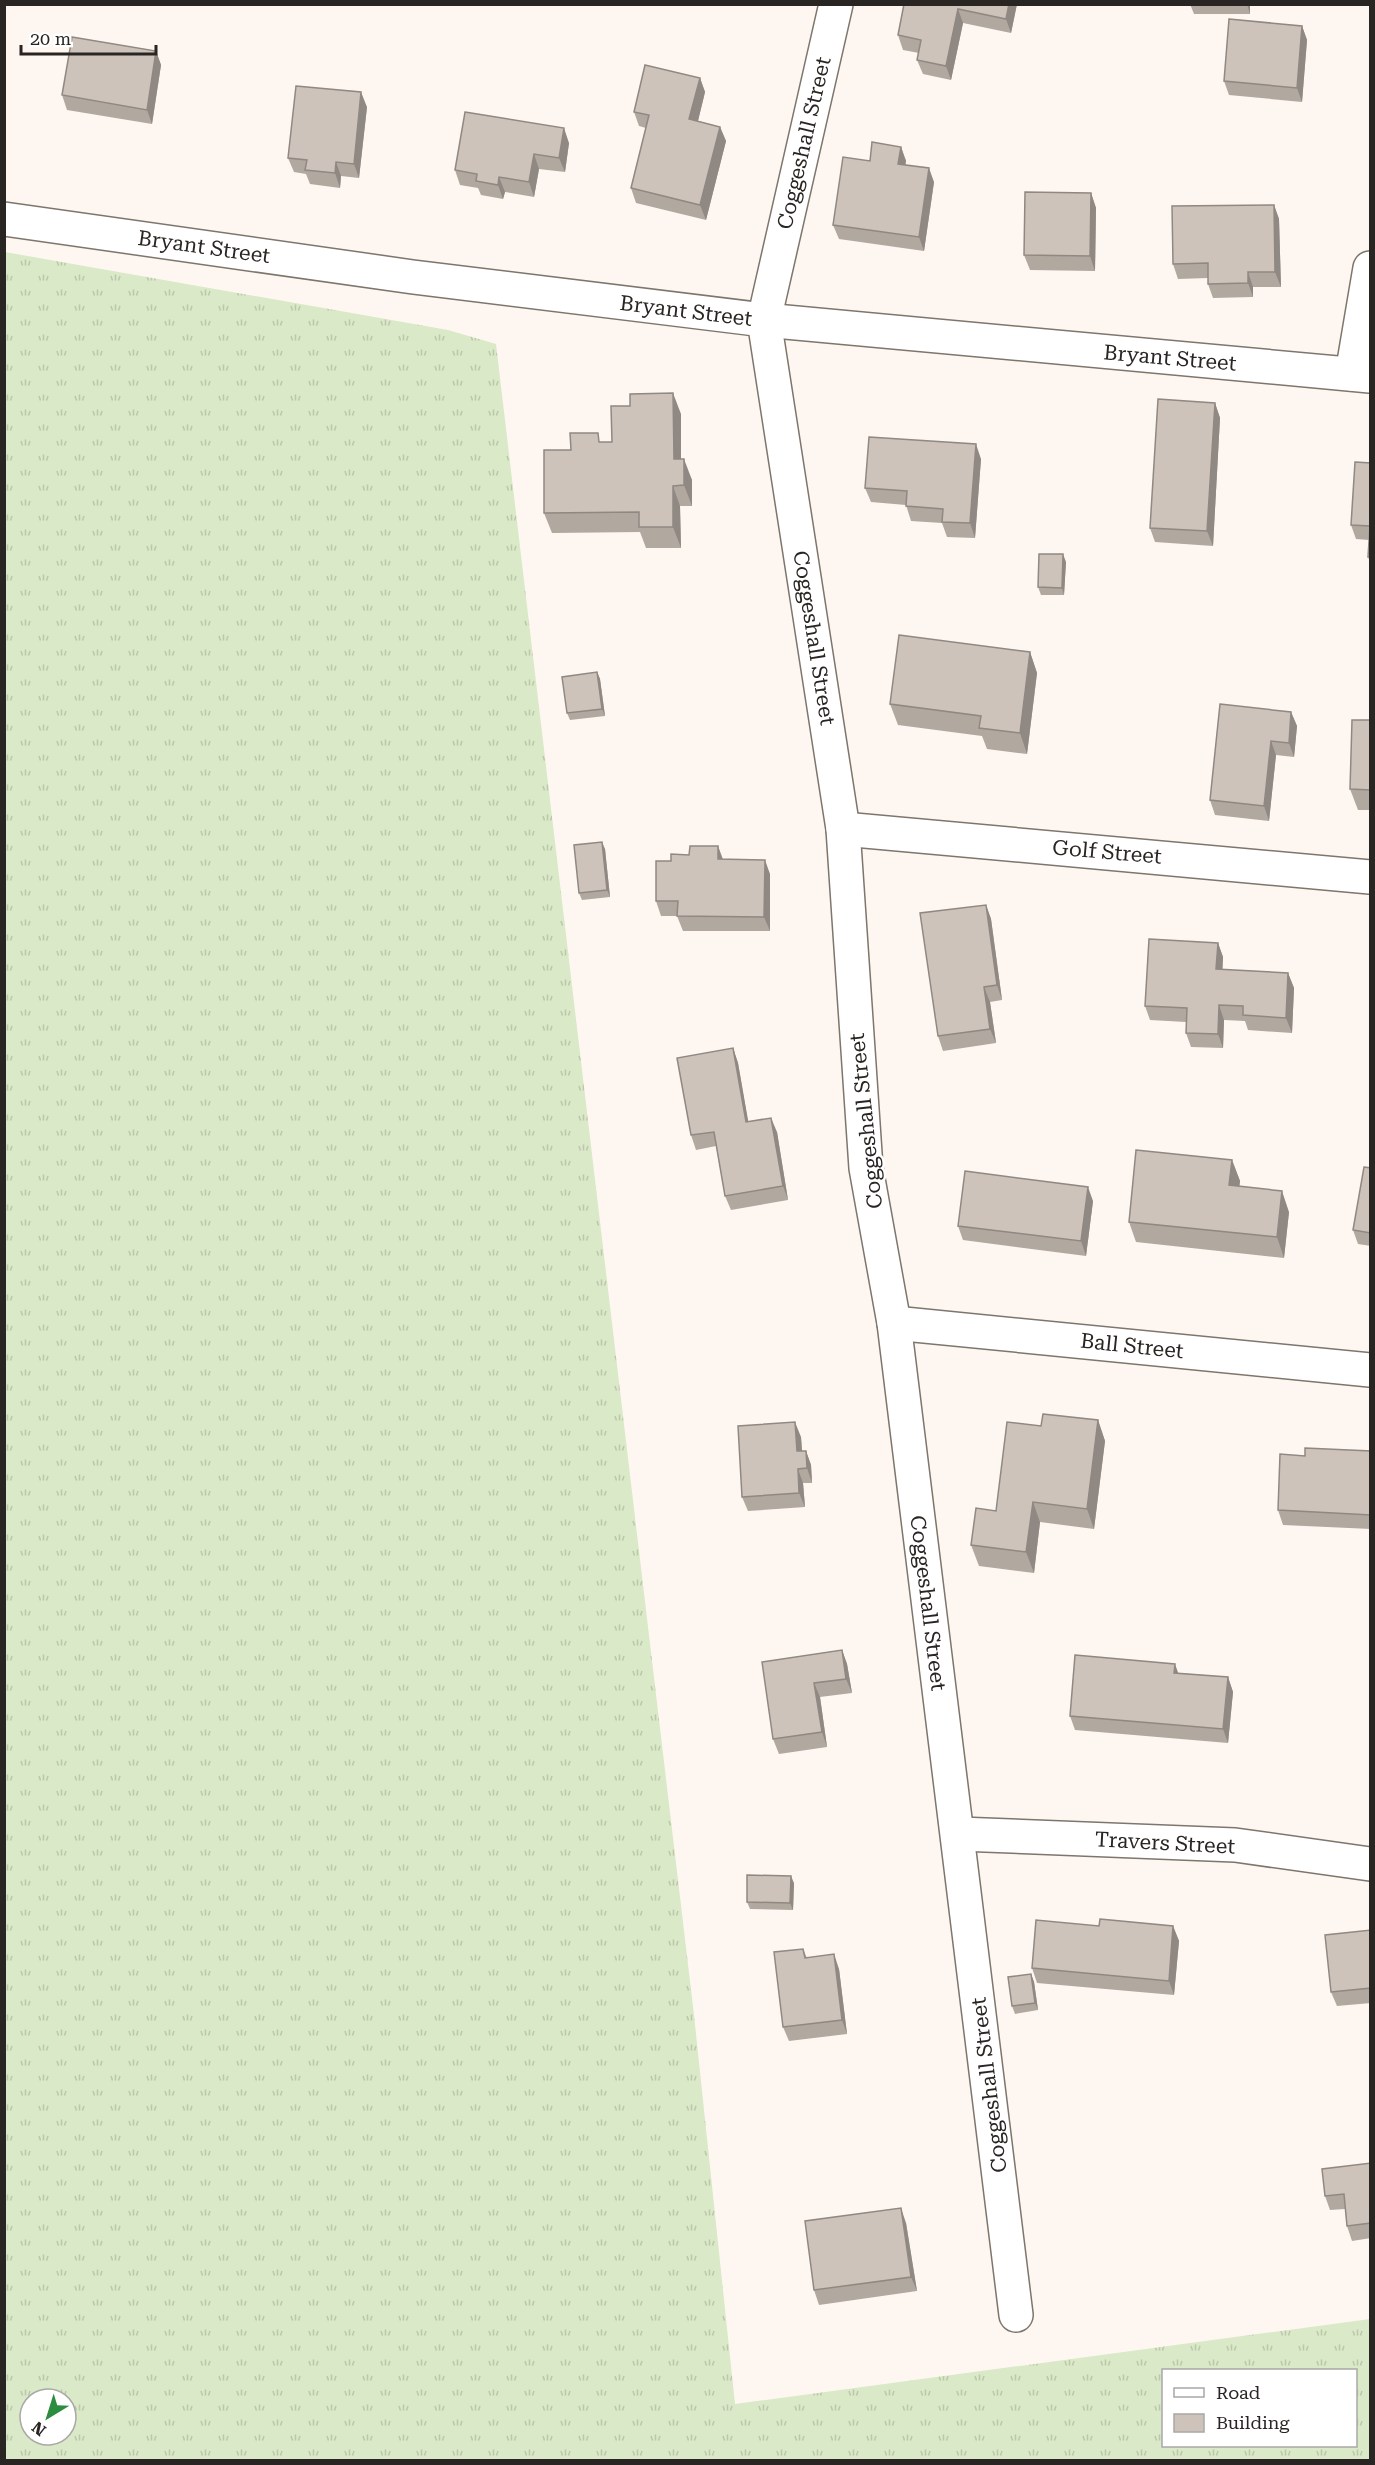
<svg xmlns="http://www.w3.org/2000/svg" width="1375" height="2465" font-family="'Roboto Serif',serif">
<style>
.grass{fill:url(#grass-tufts);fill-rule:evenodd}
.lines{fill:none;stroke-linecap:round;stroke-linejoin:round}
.minor-casing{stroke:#7e756c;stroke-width:36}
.minor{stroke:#fff;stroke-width:33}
.wall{fill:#b1a8a0}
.shaded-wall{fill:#908882}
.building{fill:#cec3ba;stroke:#908882;stroke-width:1.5}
.labels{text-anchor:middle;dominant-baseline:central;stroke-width:5;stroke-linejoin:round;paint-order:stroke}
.street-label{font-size:21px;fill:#292522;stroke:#fff}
</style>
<defs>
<pattern id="grass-tufts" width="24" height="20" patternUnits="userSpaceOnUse" patternTransform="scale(1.5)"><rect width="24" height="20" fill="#dae9c7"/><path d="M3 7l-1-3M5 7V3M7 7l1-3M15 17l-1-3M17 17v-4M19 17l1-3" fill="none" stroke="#bbc8ab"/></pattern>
</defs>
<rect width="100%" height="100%" fill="#fef7f1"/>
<!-- grass -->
<path class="grass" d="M5,252L448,330L496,344L694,2015L735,2404L1370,2319V2460H5ZM1164,2370H1356V2446H1164ZM30,2399H66V2435H30Z"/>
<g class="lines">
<defs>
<g id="minor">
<polyline points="836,4 764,320 843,829 866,1168 894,1323 1016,2315"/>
<polyline points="4,219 413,277 764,320 1370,376"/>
<polyline points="1352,374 1370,268"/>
<polyline points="843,829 1370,877"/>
<polyline points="894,1323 1370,1370"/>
<polyline points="959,1834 1235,1845 1370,1864"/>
</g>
</defs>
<!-- minor casing -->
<use href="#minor" class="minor-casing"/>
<!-- minor -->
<use href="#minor" class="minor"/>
</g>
<!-- wall -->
<g class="wall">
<polygon points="904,4 1017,4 1011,33 963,23 951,80 923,74 917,60 919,53 903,50 898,35"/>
<polygon points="1190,4 1250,4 1250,14 1194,14"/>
<polygon points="1302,26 1307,40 1302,102 1229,95 1224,81"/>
<polygon points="156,51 161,65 152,124 67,110 62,95"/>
<polygon points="700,78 705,92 698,121 720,127 726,141 706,220 636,203 631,188 646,128 639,126 634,112"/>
<polygon points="367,107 359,178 341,176 340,188 310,184 306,174 294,172 288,158"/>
<polygon points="569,143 565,172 539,169 534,197 505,192 503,199 481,195 478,188 460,185 455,170"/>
<polygon points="901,147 906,161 905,165 934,182 924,251 839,239 833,225 870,161"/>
<polygon points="1091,193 1096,208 1095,271 1030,270 1024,255"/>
<polygon points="1274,205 1279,219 1281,287 1253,287 1253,297 1213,298 1208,284 1208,278 1178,279 1173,264"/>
<polygon points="1215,403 1220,418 1213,546 1155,542 1150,528"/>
<polygon points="681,414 681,459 692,480 692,506 680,506 681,548 646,548 640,532 552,533 544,513 571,450 601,442 612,442"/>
<polygon points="981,459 975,538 947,537 942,523 911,521 906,505 871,502 865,488"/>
<polygon points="1371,463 1371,565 1368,557 1369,540 1356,539 1351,525"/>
<polygon points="1066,562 1064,595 1041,595 1038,587"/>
<polygon points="1030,652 1037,673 1027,754 987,749 982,736 898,725 890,704"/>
<polygon points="597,672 600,679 605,716 570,720 567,713"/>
<polygon points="1291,712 1297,726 1294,757 1276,755 1269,821 1215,815 1210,800"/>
<polygon points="1371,720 1371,810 1358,810 1350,789"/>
<polygon points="718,846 723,859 770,874 770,931 683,931 677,916 661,916 656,901 671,861"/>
<polygon points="605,849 610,897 582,900 579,893"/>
<polygon points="986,905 991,919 1002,1000 990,1002 996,1043 943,1051 938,1036"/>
<polygon points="1218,943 1223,957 1222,970 1288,973 1294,988 1292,1033 1248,1030 1245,1021 1224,1020 1223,1048 1191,1047 1186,1033 1186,1022 1150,1020 1145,1006"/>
<polygon points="733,1048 738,1063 748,1122 777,1132 788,1200 731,1210 725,1196 716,1146 696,1150 691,1135"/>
<polygon points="1232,1160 1240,1181 1239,1187 1289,1212 1284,1258 1136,1242 1129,1222"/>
<polygon points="1371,1168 1371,1246 1358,1244 1353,1230"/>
<polygon points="1093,1201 1086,1256 963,1240 958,1226"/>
<polygon points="1098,1420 1105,1441 1094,1529 1040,1522 1034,1573 979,1566 971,1545 996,1511 1041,1426"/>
<polygon points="801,1437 802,1451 806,1451 811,1465 812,1483 803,1483 805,1507 748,1511 742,1497"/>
<polygon points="1371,1451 1371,1529 1283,1525 1278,1510 1305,1456"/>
<polygon points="842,1650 847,1664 852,1693 820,1697 827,1747 779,1754 773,1739 762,1662"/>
<polygon points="1178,1673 1228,1677 1233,1692 1228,1743 1075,1730 1070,1716"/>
<polygon points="794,1883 793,1910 750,1909 747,1902"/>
<polygon points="1099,1926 1173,1926 1179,1941 1174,1995 1037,1983 1032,1968"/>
<polygon points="1371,1930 1371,2003 1337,2006 1331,1992"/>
<polygon points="803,1949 807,1958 839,1969 847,2034 789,2041 783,2027"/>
<polygon points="1031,1974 1034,1982 1038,2010 1015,2014 1012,2006"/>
<polygon points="1371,2163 1371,2238 1352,2241 1347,2226 1345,2209 1330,2210 1325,2196"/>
<polygon points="906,2223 917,2291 819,2305 814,2290"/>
</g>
<!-- shaded-wall -->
<g class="shaded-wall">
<polygon points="1009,4 1017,4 1011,33 1006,19"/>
<polygon points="1247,4 1250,4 1250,14"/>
<polygon points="958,9 963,23 951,80 946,66"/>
<polygon points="1302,26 1307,40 1302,102 1297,88"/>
<polygon points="156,51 161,65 152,124 147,110"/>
<polygon points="700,78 705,92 695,133 689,119"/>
<polygon points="361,92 367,107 359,178 354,164"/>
<polygon points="720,127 726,141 706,220 700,205"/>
<polygon points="564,128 569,143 565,172 559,158"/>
<polygon points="901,147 906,161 903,178 898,164"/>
<polygon points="534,154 539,169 534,197 529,182"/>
<polygon points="336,162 341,176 340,188 335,173"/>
<polygon points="929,168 934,182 924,251 919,237"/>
<polygon points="499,177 505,192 503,199 498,185"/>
<polygon points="1091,193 1096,208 1095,271 1090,256"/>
<polygon points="1274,205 1279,219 1281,287 1275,272"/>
<polygon points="1248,272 1253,287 1253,297 1248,283"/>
<polygon points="673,393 681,414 681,480 674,459"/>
<polygon points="1215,403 1220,418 1213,546 1207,531"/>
<polygon points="976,444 981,459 975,538 970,523"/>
<polygon points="684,459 692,480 692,506 684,485"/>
<polygon points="673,486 680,506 681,548 673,527"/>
<polygon points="1063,554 1066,562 1064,595 1062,588"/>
<polygon points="1030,652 1037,673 1027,754 1020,733"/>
<polygon points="597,672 600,679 605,716 602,709"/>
<polygon points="1291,712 1297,726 1294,757 1289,743"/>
<polygon points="1271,741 1276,755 1269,821 1264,806"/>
<polygon points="602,842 605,849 610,897 607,890"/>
<polygon points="718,846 723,861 718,859"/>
<polygon points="765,860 770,874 770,931 764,917"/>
<polygon points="986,905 991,919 1002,1000 997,985"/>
<polygon points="1218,943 1223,957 1222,984 1216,969"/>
<polygon points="1288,973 1294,988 1292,1033 1286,1018"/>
<polygon points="984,987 990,1002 996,1043 990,1029"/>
<polygon points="1219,1005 1224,1020 1223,1048 1218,1034"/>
<polygon points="733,1048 738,1063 751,1137 746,1122"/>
<polygon points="771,1118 777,1132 788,1200 783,1186"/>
<polygon points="1232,1160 1240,1181 1237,1206 1229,1185"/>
<polygon points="1088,1187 1093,1201 1086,1256 1081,1241"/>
<polygon points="1282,1191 1289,1212 1284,1258 1277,1237"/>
<polygon points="1098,1420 1105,1441 1094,1529 1087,1509"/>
<polygon points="795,1422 801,1437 803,1466 797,1451"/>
<polygon points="806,1451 811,1465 812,1483 807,1468"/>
<polygon points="798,1469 803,1483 805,1507 799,1493"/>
<polygon points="1033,1502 1040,1522 1034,1573 1026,1552"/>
<polygon points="842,1650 847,1664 852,1693 846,1679"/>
<polygon points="1175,1664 1180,1678 1174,1673"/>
<polygon points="1228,1677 1233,1692 1228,1743 1223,1729"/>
<polygon points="814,1683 820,1697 827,1747 822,1732"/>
<polygon points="791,1876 794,1883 793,1910 790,1903"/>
<polygon points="1173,1926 1179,1941 1174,1995 1169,1981"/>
<polygon points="834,1954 839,1969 847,2034 842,2020"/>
<polygon points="1031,1974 1034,1982 1038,2010 1035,2003"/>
<polygon points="901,2208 906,2223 917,2291 911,2277"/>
</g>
<!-- building -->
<g class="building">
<polygon points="904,4 1009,4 1006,19 958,9 946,66 917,60 921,40 898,35"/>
<polygon points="1229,19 1302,26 1297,88 1224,81"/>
<polygon points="72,37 156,51 147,110 62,95"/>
<polygon points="645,65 700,78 689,119 720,127 700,205 631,188 649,115 634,112"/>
<polygon points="296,86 361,92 354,164 336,162 335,173 305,170 307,160 288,158"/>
<polygon points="465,112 564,128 559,158 534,154 529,182 499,177 498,185 476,181 477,174 455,170"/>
<polygon points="872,142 901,147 898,164 929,168 919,237 833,225 843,157 870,161"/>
<polygon points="1025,192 1091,193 1090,256 1024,255"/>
<polygon points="1274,205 1275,272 1248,272 1248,283 1208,284 1208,263 1173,264 1172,206"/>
<polygon points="673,393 674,459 684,459 684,485 673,486 673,527 639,527 639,512 544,513 544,450 571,450 570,433 598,433 599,442 612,442 611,406 630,406 630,394"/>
<polygon points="1158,399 1215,403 1207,531 1150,528"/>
<polygon points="869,437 976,444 970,523 942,522 943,509 906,506 907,491 865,488"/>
<polygon points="1355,462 1371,463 1371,557 1368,557 1370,526 1351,525"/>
<polygon points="1039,554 1063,554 1062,588 1038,587"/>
<polygon points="899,635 1030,652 1020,733 979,728 981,716 890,704"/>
<polygon points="597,672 602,709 567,713 562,677"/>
<polygon points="1220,704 1291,712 1289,743 1271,741 1264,806 1210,800"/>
<polygon points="1352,720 1371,720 1371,790 1350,789"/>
<polygon points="602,842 607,890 579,893 574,845"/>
<polygon points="690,846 718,846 718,859 765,860 764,917 677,916 678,901 656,901 656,861 671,861 671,854 689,855"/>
<polygon points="986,905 997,985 984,987 990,1029 938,1036 920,913"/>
<polygon points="1149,939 1218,943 1216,969 1288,973 1286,1018 1243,1015 1243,1006 1219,1005 1218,1034 1186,1033 1187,1008 1145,1006"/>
<polygon points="733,1048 746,1122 771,1118 783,1186 725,1196 714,1132 691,1135 677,1058"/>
<polygon points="1136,1150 1232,1160 1229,1185 1282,1191 1277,1237 1129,1222"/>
<polygon points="1364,1167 1371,1168 1371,1233 1353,1230"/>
<polygon points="965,1171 1088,1187 1081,1241 958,1226"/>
<polygon points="1043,1414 1098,1420 1087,1509 1033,1502 1026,1552 971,1545 976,1508 996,1511 1007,1422 1041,1426"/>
<polygon points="795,1422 797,1451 806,1451 807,1468 798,1469 799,1493 742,1497 738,1426"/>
<polygon points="1305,1448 1371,1451 1371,1515 1278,1510 1280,1454 1305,1456"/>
<polygon points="842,1650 846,1679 814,1683 822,1732 773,1739 762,1662"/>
<polygon points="1075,1655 1175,1664 1174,1673 1228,1677 1223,1729 1070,1716"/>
<polygon points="747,1875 791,1876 790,1903 747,1902"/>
<polygon points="1100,1919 1173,1926 1169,1981 1032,1968 1036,1920 1099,1926"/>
<polygon points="1371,1930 1371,1988 1331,1992 1325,1935"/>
<polygon points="803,1949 805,1958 834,1954 842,2020 783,2027 774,1952"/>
<polygon points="1031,1974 1035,2003 1012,2006 1008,1977"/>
<polygon points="1371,2163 1371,2223 1347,2226 1344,2194 1325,2196 1322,2169"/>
<polygon points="901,2208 911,2277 814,2290 805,2221"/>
</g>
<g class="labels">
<!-- street labels -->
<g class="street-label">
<text transform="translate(804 143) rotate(-77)">Coggeshall Street</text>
<text transform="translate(204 247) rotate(8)">Bryant Street</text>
<text transform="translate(686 311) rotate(7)">Bryant Street</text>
<text transform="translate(1170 358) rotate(5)">Bryant Street</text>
<text transform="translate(814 638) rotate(81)">Coggeshall Street</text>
<text transform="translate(1107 852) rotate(5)">Golf Street</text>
<text transform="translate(866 1121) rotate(-96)">Coggeshall Street</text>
<text transform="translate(1132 1346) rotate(6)">Ball Street</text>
<text transform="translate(928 1603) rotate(83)">Coggeshall Street</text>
<text transform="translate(1165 1843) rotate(3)">Travers Street</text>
<text transform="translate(989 2085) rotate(-97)">Coggeshall Street</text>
</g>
</g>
<!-- border -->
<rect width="1375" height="2465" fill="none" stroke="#292522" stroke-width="12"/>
<!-- legend -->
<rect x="1162" y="2369" width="195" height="78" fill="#ffffff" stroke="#a9a8a7" stroke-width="1.5"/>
<rect x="1174" y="2388" width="30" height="9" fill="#ffffff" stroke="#a9a8a7" stroke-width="1.5"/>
<text x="1216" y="2399" font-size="18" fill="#292522">Road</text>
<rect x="1174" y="2414" width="30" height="18" fill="#cec3ba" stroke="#a9a8a7" stroke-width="1.5"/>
<text x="1216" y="2429" font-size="18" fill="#292522">Building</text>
<!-- north arrow -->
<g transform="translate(48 2417) rotate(218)"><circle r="28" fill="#ffffff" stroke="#a9a8a7" stroke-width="1.5"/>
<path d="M0-4.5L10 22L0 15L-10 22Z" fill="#2c8d41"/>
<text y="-9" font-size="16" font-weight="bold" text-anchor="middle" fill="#292522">N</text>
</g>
<!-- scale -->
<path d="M21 45v9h135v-9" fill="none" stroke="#292522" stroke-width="3"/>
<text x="30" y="45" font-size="18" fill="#292522" stroke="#ffffff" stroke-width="4.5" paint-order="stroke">20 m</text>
</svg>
